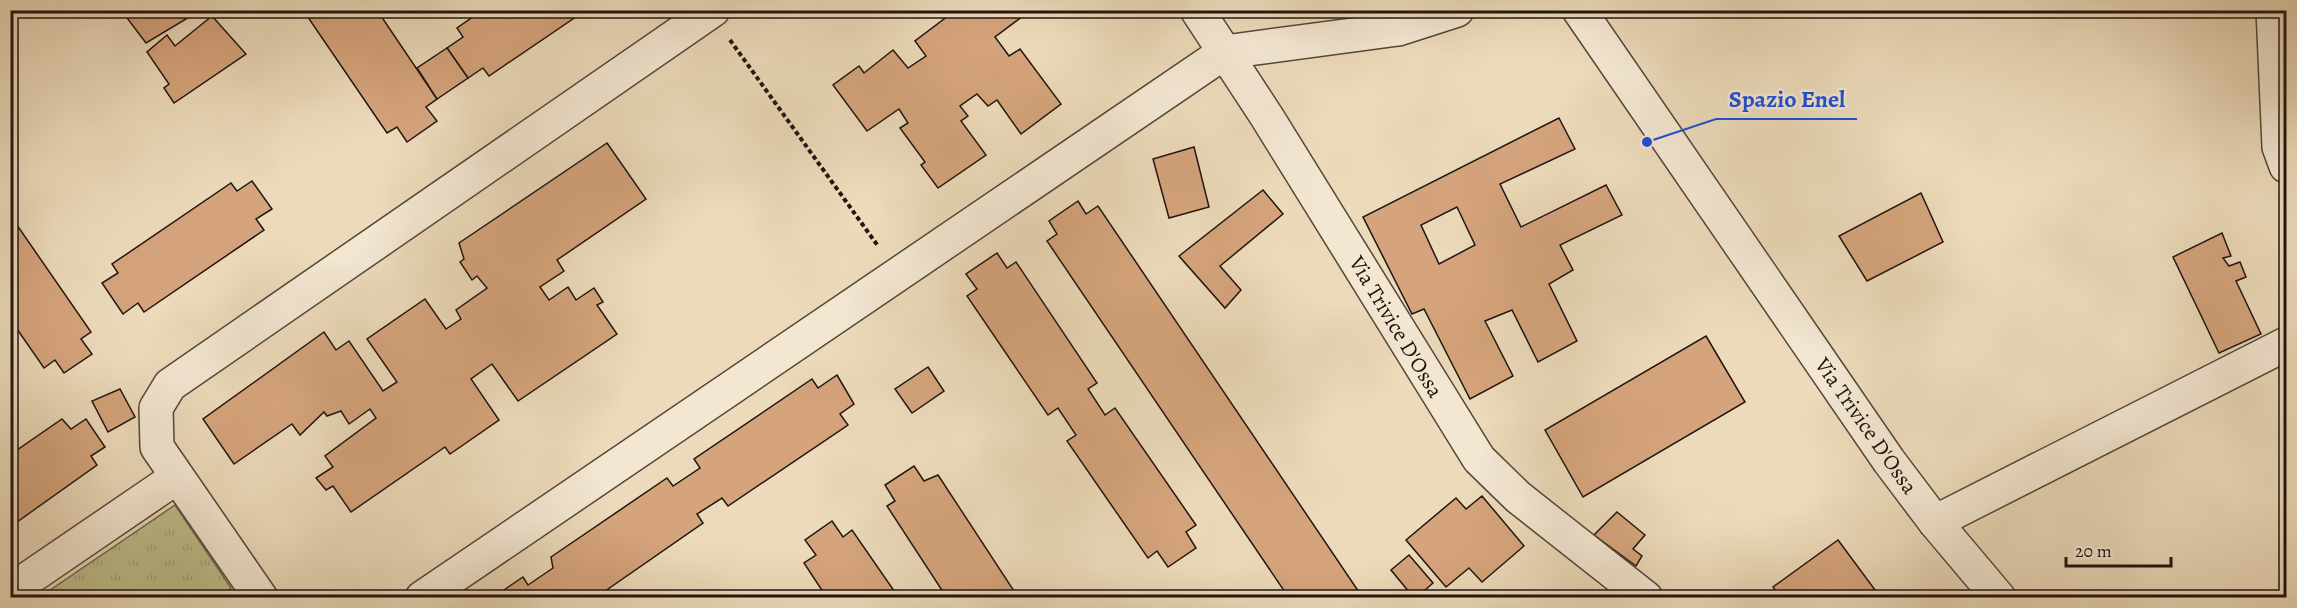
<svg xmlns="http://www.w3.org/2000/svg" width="2297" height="608" font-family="Alegreya,serif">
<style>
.grass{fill:url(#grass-tufts);stroke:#6e6a4e;stroke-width:1.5}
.building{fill:#d5a47c;stroke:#201510;stroke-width:1.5;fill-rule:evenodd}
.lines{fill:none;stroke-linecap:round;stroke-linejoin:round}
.street-casing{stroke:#53463a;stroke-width:36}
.path{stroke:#201510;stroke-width:4;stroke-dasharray:4.5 3;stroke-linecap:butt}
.street{stroke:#f3e7d2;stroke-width:33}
.labels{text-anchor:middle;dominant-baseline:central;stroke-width:5;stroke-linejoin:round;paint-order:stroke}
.street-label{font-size:22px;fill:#201510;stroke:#f3e7d2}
.leader{fill:none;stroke:#1d4ed8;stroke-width:2}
.callout-dot{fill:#1d4ed8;stroke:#f3e7d2;stroke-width:2}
.callout-label{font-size:24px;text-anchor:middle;font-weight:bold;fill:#1d4ed8;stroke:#f3e7d2;stroke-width:5;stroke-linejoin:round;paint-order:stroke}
</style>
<defs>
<pattern id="grass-tufts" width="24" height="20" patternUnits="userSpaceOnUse" patternTransform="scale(1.5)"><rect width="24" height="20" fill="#bdbe8c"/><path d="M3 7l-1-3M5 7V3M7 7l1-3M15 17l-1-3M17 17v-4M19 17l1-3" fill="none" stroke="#a2a278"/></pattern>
</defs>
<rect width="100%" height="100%" fill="#ecdaba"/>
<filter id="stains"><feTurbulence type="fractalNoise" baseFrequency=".00333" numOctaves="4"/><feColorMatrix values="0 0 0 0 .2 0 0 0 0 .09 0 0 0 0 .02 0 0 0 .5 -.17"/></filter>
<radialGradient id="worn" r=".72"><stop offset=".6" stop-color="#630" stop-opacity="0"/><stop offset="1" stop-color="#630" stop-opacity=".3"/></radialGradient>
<!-- grass -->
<polygon class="grass" points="175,505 231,588 218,597 40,597"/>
<!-- building -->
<g class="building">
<polygon points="121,10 201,10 146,43"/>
<polygon points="303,10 377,10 437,99 426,107 437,121 407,142 397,127 387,133"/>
<polygon points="483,10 586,10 489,76 483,68 468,78 447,48 463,37 457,28"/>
<polygon points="956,10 1031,10 995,37 1009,56 1020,49 1061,104 1021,134 997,100 988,106 977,94 960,106 968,116 961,121 986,155 938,188 921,165 925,162 900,128 908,123 899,109 867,131 833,85 859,66 864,73 893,50 908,68 926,56 915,41"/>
<polygon points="212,16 246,54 174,103 164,88 169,84 147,52 167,35 175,46"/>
<polygon points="447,48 468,78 437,99 417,68"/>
<path d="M1559,118L1575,149L1500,184L1521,227L1606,185L1622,215L1560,245L1573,270L1549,284L1577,341L1538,362L1512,310L1485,321L1513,376L1470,399L1424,309L1412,314L1363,217ZM1457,207L1475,245L1439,264L1421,225Z"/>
<polygon points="607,143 646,199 557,260 564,271 540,287 549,300 568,287 576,300 594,288 603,302 597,305 617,334 518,401 492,364 471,379 499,420 450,454 445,447 351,512 333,486 326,490 316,478 333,467 325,456 376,418 370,409 349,424 341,411 327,416 324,412 300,435 292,424 234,464 203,419 324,332 336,350 349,341 383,391 397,382 367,339 425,299 446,329 461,319 456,310 487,288 477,276 472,280 460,262 464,259 459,243"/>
<polygon points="1194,147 1209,207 1169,218 1153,159"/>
<polygon points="252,181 272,209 256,219 264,230 144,312 138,303 123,314 102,283 118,273 112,264 231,183 237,191"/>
<polygon points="1263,190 1283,214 1220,266 1241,290 1225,308 1179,256"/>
<polygon points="1921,193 1943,242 1867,281 1839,236"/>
<polygon points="1078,201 1086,214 1098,206 1363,598 1289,598 1047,241 1057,234 1049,221"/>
<polygon points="10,215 91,332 81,339 92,354 64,373 55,360 44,368 10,319"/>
<polygon points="2222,233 2231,256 2223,258 2229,266 2240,262 2246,277 2236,281 2261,334 2219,353 2173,257"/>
<polygon points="997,253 1007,268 1016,262 1097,383 1088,389 1105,415 1115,408 1196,525 1186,532 1196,548 1168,567 1157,551 1148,558 1067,441 1076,435 1058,408 1048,415 967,296 977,289 966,274"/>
<polygon points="1706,336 1745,402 1583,497 1545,430"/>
<polygon points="928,367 944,391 912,413 895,389"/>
<polygon points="837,375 854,404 840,414 848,425 728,506 722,498 697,514 703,523 595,598 492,598 523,577 528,585 553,568 551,557 667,478 673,486 700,468 694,459 812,379 818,388"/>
<polygon points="120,389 135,417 108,432 92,401"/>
<polygon points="62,419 71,429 86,419 105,447 91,456 97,465 10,527 10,455"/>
<polygon points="914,466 924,481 938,475 1016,594 1010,598 947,598 887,506 895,501 885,485"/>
<polygon points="1482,496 1524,546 1482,582 1469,568 1446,587 1406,540 1456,498 1466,509"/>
<polygon points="1617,512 1645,535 1633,549 1642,556 1636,566 1594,535"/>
<polygon points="832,521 843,537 852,530 899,598 827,598 804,563 816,555 805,540"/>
<polygon points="1838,540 1881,598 1781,598 1773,587"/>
<polygon points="1409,555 1433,583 1416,598 1414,598 1391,570"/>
</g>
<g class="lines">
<defs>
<g id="street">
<polyline points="1197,10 1267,117 1479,459 1518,497 1646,598"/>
<polyline points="1579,10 1889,461 1935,522 1999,598"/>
<polyline points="2273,10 2279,147 2286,166"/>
<polyline points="1935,522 2286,344"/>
<polyline points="10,591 177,477"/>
<polyline points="261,598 157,447 156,408 170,385 713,10"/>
<polyline points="422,598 1225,52 1398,29 1457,10"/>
</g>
</defs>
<!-- street casing -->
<use href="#street" class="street-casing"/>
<!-- path -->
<polyline class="path" points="730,40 878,246"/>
<!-- street -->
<use href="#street" class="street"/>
</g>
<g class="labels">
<!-- street labels -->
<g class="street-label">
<text transform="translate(1396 327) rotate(59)">Via Trivice D'Ossa</text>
<text transform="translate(1866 426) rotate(55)">Via Trivice D'Ossa</text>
</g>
</g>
<!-- callouts -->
<path class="leader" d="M1647 142L1716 119H1857"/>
<circle class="callout-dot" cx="1647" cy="142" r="6"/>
<g class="callout-label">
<text x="1787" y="107">Spazio Enel</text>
</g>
<!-- margin -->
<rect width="2297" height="608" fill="none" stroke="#ecdaba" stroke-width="36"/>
<rect x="12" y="12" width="2273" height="584" fill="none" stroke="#201510" stroke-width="3"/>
<rect x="18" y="18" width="2261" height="572" fill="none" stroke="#201510" stroke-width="1.5"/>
<!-- scale -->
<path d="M2066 557v9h105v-9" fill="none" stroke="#201510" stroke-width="3"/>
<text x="2075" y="557" font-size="18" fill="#201510" stroke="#f3e7d2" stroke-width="4.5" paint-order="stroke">20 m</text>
<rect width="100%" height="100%" filter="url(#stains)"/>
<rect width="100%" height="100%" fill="url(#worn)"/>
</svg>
